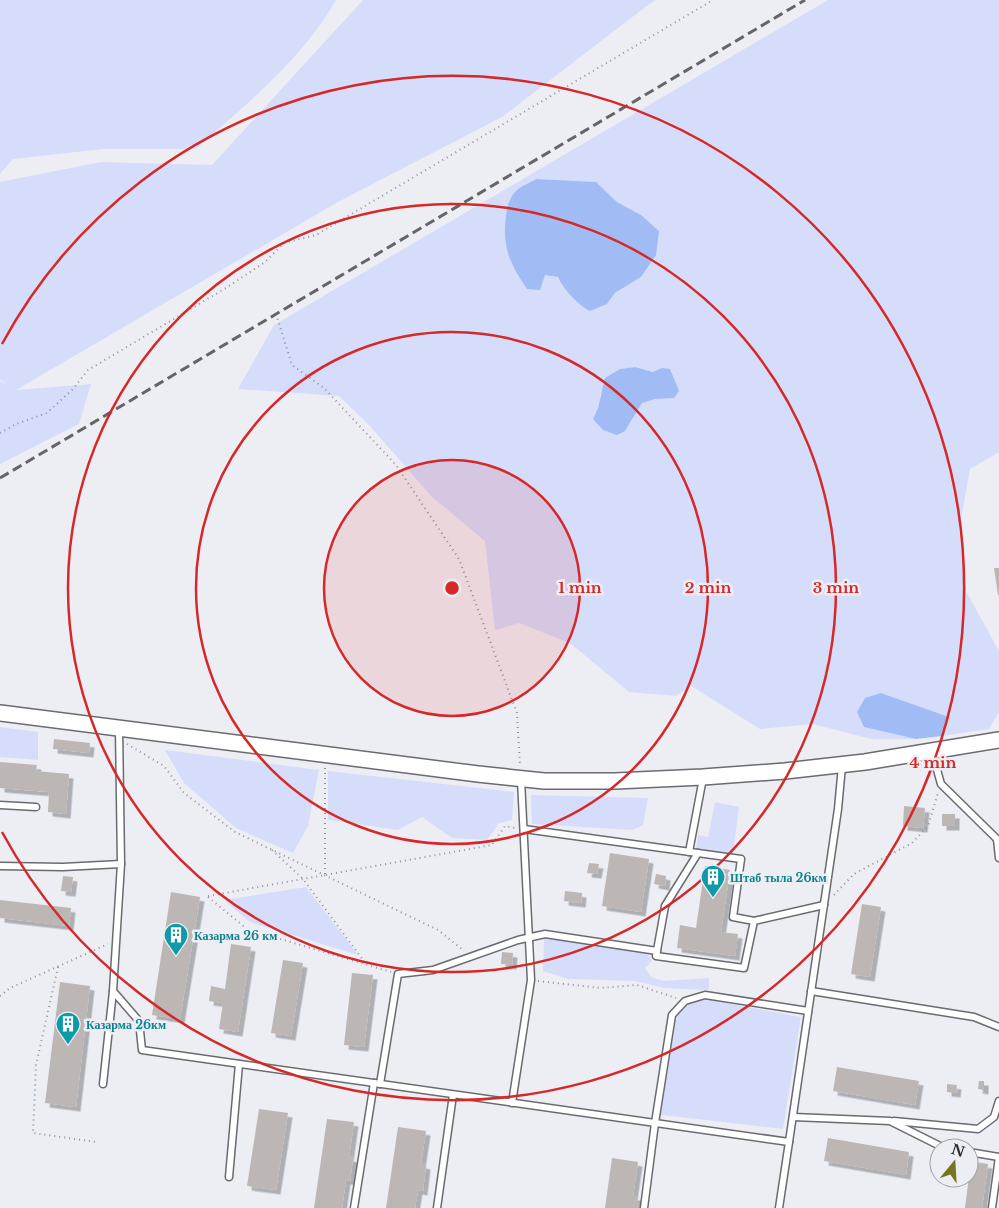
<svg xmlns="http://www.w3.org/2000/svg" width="999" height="1208" font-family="'Libre Baskerville',serif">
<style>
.green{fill:#d5ddfb;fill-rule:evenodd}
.water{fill:#a1bcf4}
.building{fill:#bcb6b4;filter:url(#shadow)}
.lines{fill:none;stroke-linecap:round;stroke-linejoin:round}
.service-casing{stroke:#696b70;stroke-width:9}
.tertiary-casing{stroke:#696b70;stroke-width:18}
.path{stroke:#919296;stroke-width:2;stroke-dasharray:1 4;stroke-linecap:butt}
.service{stroke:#fff;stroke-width:6}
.tertiary{stroke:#fff;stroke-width:15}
.rail{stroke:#646568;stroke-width:3;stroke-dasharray:10 5;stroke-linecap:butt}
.ring{fill:none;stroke:#d62828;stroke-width:2.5}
.labels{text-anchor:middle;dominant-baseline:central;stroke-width:5;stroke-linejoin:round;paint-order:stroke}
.culture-label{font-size:12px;font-weight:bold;fill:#0d838f;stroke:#edeef4;text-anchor:start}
.centre{fill:#d62828;stroke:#edeef4;stroke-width:2.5}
.ring-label{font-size:15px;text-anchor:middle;font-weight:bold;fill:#d62828;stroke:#edeef4;stroke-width:5;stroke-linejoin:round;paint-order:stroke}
</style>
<defs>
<filter id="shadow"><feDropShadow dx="4.5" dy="4.5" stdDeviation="0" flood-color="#0004"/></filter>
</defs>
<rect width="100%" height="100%" fill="#edeef4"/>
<!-- green -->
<g class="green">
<path d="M0,0H336C302,60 246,104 196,149H103L13,159L0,174Z"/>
<polygon points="363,0 656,0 648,5 502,117 338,202 16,390 91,384 79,424 0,464 0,381 7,385 0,379 0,182 101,162 212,165"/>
<path d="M828,0H999V452L970,469L959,530L966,591L999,651V712L989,729L942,736L949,717L881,693L877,730L916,739H871L813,724L760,729L691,686L676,696L629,692L570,643L519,623L495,630L485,541L432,497L370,426L339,396L238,389L274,325ZM536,179L596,182L617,202L641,215V277L615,293L607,304L591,310C578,306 563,289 558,277L545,274L527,289L510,259ZM635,367L653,372L662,368L655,399L642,403L625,431L593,419L598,408L601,394L620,369Z"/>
<polygon points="0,727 38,732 38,760 0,757"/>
<polygon points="165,750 319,770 308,826 293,853 236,828 184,783"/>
<polygon points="328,771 514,792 512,820 499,823 487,840 452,838 422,817 398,830 328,820"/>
<polygon points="531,795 648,798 643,825 633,830 532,824"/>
<polygon points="715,802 739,807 733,853 696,849 698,835 708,837"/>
<polygon points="306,887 358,955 250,922 224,900"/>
<polygon points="544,938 647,953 652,961 645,968 651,977 664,981 709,978 709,990 664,988 635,981 568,979 543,971"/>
<path d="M705,999L801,1017L783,1129L661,1115L676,1018C684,1004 688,1001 705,999Z"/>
</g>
<!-- water -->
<g class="water">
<path d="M536,179L596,182L617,202L641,215L659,231L656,255L641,277L615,293L607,304L590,311C578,305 563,289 558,277L545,275L540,290L527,289C510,263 502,249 506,216C507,207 509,198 516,191C521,186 530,183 536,179Z"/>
<polygon points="635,367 653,372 662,368 670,369 679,391 674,398 655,399 642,403 625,431 617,435 603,430 593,419 598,408 605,378 620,369"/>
<polygon points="881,693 949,717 942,736 916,739 864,727 857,712 865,698"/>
</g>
<!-- building -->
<g class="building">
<polygon points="994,568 999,568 999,595 998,595"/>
<polygon points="54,739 90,743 89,753 53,749"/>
<polygon points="0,762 37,765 36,771 69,774 66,814 48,812 49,792 0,788"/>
<polygon points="904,806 925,808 923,828 903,826"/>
<rect x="942" y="814" width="13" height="12"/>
<polygon points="610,853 649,859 641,912 602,906"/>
<polygon points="589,863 599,864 597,874 587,873"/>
<polygon points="705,866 730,870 721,932 738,934 735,956 677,948 680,925 696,928"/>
<polygon points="656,874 666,876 665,886 654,884"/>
<polygon points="63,876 73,877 71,892 61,891"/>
<polygon points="565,891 582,893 581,903 564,901"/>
<polygon points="171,892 200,897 180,1019 152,1015"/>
<polygon points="0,900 71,908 69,926 0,918"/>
<polygon points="862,904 881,907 870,977 851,974"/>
<polygon points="231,944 251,947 238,1032 219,1029 223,1003 209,1001 211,986 225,989"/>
<polygon points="502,952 513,953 512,965 501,964"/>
<polygon points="283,960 303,963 291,1036 271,1033"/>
<polygon points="352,973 373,975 364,1047 344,1045"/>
<polygon points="60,982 90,986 76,1107 45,1103"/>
<polygon points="837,1067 919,1081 915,1105 833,1091"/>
<polygon points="979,1081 984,1081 984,1090 978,1089"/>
<polygon points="947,1084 957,1085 956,1093 947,1092"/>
<polygon points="259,1109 288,1113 276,1190 247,1186"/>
<polygon points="327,1119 354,1122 349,1157 353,1158 350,1181 346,1180 342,1208 314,1208"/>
<polygon points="398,1127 426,1131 421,1164 426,1165 423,1191 418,1190 415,1208 386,1208"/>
<polygon points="828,1138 909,1152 906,1175 824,1161"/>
<polygon points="612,1158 638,1162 633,1196 638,1196 637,1208 605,1208"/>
<polygon points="969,1161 988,1164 982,1208 965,1208 969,1176"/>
</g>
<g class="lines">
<defs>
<g id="service">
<polyline points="119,728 121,864 113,991 139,1021 142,1050 789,1142 838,809 842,766"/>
<polyline points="932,752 941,784 999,841"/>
<polyline points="0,805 36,807"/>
<polyline points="524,829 741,859 733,917 754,921"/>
<polyline points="997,839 999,858"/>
<polyline points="689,852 703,778"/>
<polyline points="698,853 665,906 656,956 744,968 754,921 824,905"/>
<polyline points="0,866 63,867 121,864"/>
<polyline points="811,991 974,1017 999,1027"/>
<polyline points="103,1084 113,991"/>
<polyline points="380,1084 398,974 433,970 518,940 545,934 657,951"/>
<polyline points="512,1103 531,980 521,780"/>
<polyline points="793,1117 890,1121 944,1148"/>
<polyline points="894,1121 978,1129 994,1117 999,1101"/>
<polyline points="969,1152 999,1157"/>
<polyline points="229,1177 239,1064"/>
<polyline points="354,1208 374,1083"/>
<polyline points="437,1208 453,1095"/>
<polyline points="644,1208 655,1123 672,1015 685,1001 705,995 808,1011"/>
<polyline points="779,1208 789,1142"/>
<polyline points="992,1208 999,1157"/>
</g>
<polyline id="tertiary" points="0,713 478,774 544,781 615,781 703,777 785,771 865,762 999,740"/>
</defs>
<!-- service casing -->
<use href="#service" class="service-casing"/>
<!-- tertiary casing -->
<use href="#tertiary" class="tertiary-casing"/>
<!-- path -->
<g class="path">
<polyline points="276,314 292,365 324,388 396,465 459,559 517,713 520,765"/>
<polyline points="0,433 16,424 47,413 73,389 88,370 226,288 265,262 284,243 316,235 713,0"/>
<polyline points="127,744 164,766 184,793 235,832 438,930 463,950"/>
<polyline points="325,768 325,875"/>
<polyline points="272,850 303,879 366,964"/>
<polyline points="834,895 854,874 912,843 928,826 938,793"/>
<polyline points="208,896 492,845 505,826 515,828"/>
<polyline points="208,897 247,929 391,972"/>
<polyline points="58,967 36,1065 33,1133 96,1142"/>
<polyline points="538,981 600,988 637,985 676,998"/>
<polyline points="0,996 10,988 108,944"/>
</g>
<!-- service -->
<use href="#service" class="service"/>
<!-- tertiary -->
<use href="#tertiary" class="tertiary"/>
<!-- rail -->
<polyline class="rail" points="0,478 805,0"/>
</g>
<!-- distance rings -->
<circle cx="452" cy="588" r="128" fill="#d62828" fill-opacity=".12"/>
<g class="ring">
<circle cx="452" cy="588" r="128"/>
<circle cx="452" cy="588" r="256"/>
<circle cx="452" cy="588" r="384"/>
<path d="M2 344A512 512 0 1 1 2 832"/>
</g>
<!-- icons -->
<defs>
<symbol id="building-pin" viewBox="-11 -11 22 30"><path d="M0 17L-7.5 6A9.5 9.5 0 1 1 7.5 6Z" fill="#0f9aa8" stroke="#edeef4"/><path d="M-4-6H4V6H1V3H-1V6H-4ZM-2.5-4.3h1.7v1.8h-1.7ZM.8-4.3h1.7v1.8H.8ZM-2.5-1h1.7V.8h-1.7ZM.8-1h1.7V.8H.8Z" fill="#fff"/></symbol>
</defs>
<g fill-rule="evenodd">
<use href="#building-pin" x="699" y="863" width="28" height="38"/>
<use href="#building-pin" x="162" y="921" width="28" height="38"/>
<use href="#building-pin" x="54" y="1010" width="28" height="38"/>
</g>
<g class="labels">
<!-- culture labels -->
<g class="culture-label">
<text x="730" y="877">Штаб тыла 26км</text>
<text x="194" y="935">Казарма 26 км</text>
<text x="86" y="1024">Казарма 26км</text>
</g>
</g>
<circle cx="452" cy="588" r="8" class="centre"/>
<g class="ring-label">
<text x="580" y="593">1 min</text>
<text x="708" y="593">2 min</text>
<text x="836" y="593">3 min</text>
<text x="933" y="768">4 min</text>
</g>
<!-- north arrow -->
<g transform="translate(954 1163) rotate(18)"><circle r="24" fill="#edeef4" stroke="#a0a1a6"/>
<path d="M0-4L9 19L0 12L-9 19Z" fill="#75771e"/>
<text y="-8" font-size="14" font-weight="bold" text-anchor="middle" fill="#2d2e30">N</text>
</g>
</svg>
